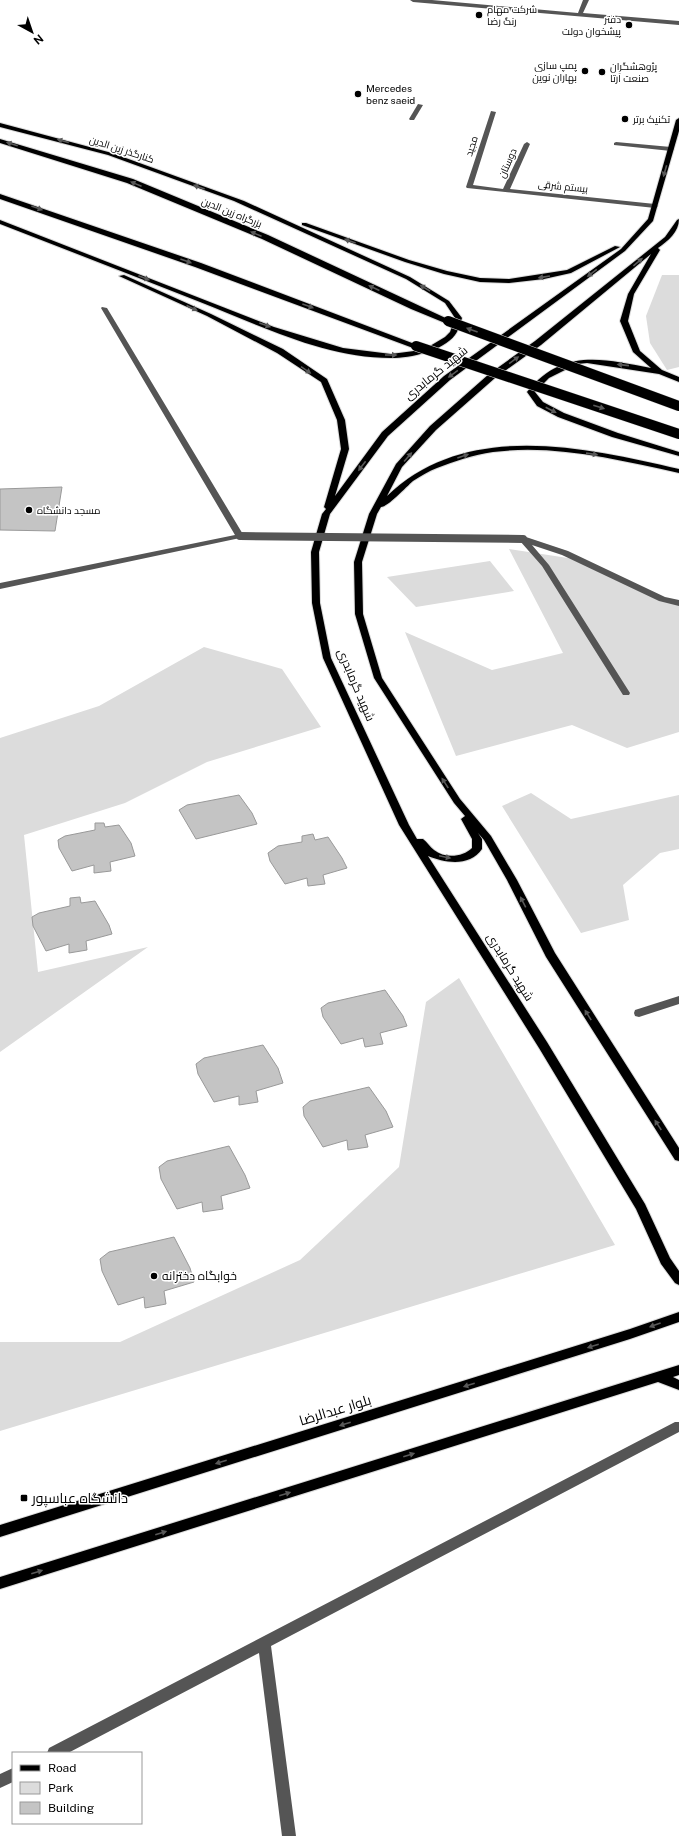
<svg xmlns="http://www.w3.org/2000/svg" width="679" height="1836" font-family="'Public Sans',Cairo,sans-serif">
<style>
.green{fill:#dcdcdc}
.building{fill:#c4c4c4;stroke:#999}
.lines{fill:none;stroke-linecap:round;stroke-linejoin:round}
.major-casing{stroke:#dbdbdb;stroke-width:2}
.highway-casing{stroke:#dbdbdb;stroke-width:2}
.minor{fill:#555;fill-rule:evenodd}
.major{fill:#000;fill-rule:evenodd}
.highway{fill:#000;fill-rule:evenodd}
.highway-bridge-casing{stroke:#dbdbdb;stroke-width:11;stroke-linecap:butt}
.minor-bridge{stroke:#555;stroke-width:8}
.highway-bridge{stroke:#000;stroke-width:10}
.oneway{fill:#595959}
.poi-dot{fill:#000;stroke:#fff;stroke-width:1.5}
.labels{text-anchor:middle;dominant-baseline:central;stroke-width:3;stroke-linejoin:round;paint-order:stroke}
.far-poi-label{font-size:10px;fill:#000;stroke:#fff;text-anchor:start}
.far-street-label{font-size:10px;fill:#000;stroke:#fff}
.street-label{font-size:12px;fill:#000;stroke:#fff}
.poi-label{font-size:12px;fill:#000;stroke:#fff;text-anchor:start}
.near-street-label{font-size:14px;fill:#000;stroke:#fff}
.near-poi-label{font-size:14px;fill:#000;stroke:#fff;text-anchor:start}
</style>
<rect width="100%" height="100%" fill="#fff"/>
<!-- green -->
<g class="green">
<polygon points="662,275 679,275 679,367 667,370 650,343 646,316"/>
<polygon points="509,549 581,560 679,604 679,732 627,748 572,725 456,756 405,632 492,670 563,653"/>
<polygon points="490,561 514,591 416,607 387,577"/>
<polygon points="204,647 282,669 321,727 207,762 125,803 24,835 38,972 148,947 0,1052 0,738 99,706"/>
<polygon points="531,793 571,819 679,795 679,849 660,853 623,885 629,920 581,933 502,806"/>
<polygon points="459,978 615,1245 0,1431 0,1342 120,1342 300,1260 399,1167 426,1002"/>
</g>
<!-- building -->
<g class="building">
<polygon points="62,487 55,531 0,530 0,489"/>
<polygon points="239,795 252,813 257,824 196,839 179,810 187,805"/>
<polygon points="95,823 104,823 105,827 119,825 131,843 135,856 110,862 111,871 94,873 94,865 72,871 59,848 58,840 65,836 95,830"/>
<polygon points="313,834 315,840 328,837 342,858 347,868 323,875 325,884 308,886 307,878 285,884 270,861 268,853 278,846 302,842 302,836"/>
<polygon points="80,897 81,903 95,901 109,925 112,934 86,941 87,950 69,953 69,944 46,951 33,926 32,917 39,913 70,906 70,898"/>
<polygon points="385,990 403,1016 407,1026 380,1033 383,1044 365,1047 363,1038 341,1044 323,1017 321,1008 328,1003"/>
<polygon points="263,1045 278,1068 283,1083 256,1091 258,1102 239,1105 239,1096 214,1102 198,1074 196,1064 204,1058"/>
<polygon points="369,1087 386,1111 393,1127 365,1135 368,1147 348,1150 347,1140 323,1147 304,1116 303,1107 310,1101"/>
<polygon points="229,1146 245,1175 250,1188 221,1196 223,1209 203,1212 202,1202 177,1209 161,1179 159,1167 167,1161"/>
<polygon points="174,1237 190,1268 194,1282 164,1291 166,1304 145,1308 144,1297 118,1305 102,1271 100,1259 109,1252"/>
</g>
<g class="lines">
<defs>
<g id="major">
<path d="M679,118V131L653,221L625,251L450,380L388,436L330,514L319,552L320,603L331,658L409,825L417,839H423C427,842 430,847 434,850C445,859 463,857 472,848V839L461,819L465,816L454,803L374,678L355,614L354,562L369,514L396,464L430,426L489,374L535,341L665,237L677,220L679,219C679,232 668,241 658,248L660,250L634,294L628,321L640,351L662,370L679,377V382L659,374L587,363L577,364L549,378L535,392L543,402L564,413L618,433L679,452V456L612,437L558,417L537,406L527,392C562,348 603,359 651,368L633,352L620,321L628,294L651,254L541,345L495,378L436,430L402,467L387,496C466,420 583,447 679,469V473C618,460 555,444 493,452C473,455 455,461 437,468C429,471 421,476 413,481C406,487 388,507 381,507L377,514L362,562L363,614L382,678L460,799L491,836L517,880L555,953L679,1148V1161L675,1160L546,957L507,880L484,840L478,833L482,839V849C470,867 445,863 428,856L547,1042L645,1204L670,1258L679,1271V1285L675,1283L661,1264L636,1209L539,1048L399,825L323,658L312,603L311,552L322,514L326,509L324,507L341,449L337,420L321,382L277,353L207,316L119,276L124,275L211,314L283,349L327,379L345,420L349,449L335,496L382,432L444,376L621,249L648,219L676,120Z"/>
<path d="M0,123L112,153L244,201L410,277L449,301L462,318C460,324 459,330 455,335C443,351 411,358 391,358C325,358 261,326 200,302C134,276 67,250 0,224V220L274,327L343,348L391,354L414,351L430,346L445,337L450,332L455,318L445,303L406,279L234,201L108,155L0,127Z"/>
<polygon points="302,223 306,223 409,260 447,271 480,278 509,279 567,270 615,246 620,247 571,273 544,279 509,283 480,282 444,274 405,262 302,225"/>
<polygon points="679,1312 679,1322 630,1339 0,1537 0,1525 630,1329"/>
<polygon points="679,1365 679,1375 673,1377 679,1380 679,1390 658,1382 0,1589 0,1577"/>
</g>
<g id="highway">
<polygon points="0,139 133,179 268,235 452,321 448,324 445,323 411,309 262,239 127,183 0,143"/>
<polygon points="0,194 201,263 420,346 416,349 413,348 195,267 0,199"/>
</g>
</defs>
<!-- major casing -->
<use href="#major" class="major-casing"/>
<!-- highway casing -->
<use href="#highway" class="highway-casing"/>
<!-- minor -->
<g class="minor">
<polygon points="410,0 432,0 578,13 583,0 589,0 583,13 679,21 679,25 413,2"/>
<polygon points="418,104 423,105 414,120 410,120 409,119"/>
<polygon points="491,111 496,112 473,185 503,189 524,144 527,142 530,144 510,189 655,204 658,206 655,208 467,188 466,187"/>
<polygon points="616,142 671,147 674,149 671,151 614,145 614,143"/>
<polygon points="102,307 107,308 244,536 240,538 0,589 0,583 235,535 101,308"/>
<polygon points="520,537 526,537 568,551 665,597 679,600 679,606 659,601 562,555 532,545 549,565 630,693 629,695 623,695 542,566 520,541"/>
<polygon points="679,996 679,1004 639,1017 635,1016 634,1013 635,1010"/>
<polygon points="675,1422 679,1422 679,1432 271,1646 296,1836 282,1836 259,1653 68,1753 47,1753 49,1748"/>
<polygon points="13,1768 13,1782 0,1788 0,1774"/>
</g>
<!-- major -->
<use href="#major" class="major"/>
<!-- highway -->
<use href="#highway" class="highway"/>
<defs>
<g id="highway-bridge">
<polyline points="448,321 679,406"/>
<polyline points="416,346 679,434"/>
</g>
</defs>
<!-- highway-bridge casing -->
<use href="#highway-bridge" class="highway-bridge-casing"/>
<!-- minor-bridge -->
<polyline class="minor-bridge" points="240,536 523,539"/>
<!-- highway-bridge -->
<use href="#highway-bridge" class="highway-bridge"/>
</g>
<!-- one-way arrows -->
<defs><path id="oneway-solid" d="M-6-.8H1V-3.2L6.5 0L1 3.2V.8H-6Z"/></defs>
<g class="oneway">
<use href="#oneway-solid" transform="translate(63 141) rotate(-165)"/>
<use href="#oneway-solid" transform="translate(12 144) rotate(-162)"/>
<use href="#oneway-solid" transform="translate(665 171) rotate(106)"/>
<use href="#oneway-solid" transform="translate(136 184) rotate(-158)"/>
<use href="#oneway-solid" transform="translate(199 187) rotate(-160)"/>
<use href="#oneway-solid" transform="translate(37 208) rotate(20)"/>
<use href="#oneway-solid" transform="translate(256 234) rotate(-158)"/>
<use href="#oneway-solid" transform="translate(350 241) rotate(-160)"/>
<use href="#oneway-solid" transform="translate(186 261) rotate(20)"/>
<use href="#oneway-solid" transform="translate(638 262) rotate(-40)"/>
<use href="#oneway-solid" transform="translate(592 273) rotate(143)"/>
<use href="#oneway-solid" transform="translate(544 277) rotate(171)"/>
<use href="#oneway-solid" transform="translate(144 278) rotate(21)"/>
<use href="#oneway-solid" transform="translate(374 288) rotate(-155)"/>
<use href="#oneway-solid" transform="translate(425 288) rotate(-149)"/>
<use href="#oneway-solid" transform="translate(308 306) rotate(20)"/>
<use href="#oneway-solid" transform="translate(192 308) rotate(24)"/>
<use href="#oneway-solid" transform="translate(265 325) rotate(20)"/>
<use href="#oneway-solid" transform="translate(472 330) rotate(-160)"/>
<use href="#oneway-solid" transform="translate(391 355)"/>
<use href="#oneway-solid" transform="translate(514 360) rotate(-36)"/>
<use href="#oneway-solid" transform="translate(623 365) rotate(-174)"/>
<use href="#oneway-solid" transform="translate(306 370) rotate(34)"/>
<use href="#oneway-solid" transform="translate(453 374) rotate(144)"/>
<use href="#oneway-solid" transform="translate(599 407) rotate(18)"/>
<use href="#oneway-solid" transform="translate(551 410) rotate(27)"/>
<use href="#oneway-solid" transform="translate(592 454) rotate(8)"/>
<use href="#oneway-solid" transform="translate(463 456) rotate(-19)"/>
<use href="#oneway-solid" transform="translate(408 457) rotate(-49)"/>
<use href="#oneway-solid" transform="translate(362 466) rotate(127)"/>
<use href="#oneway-solid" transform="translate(445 783) rotate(-123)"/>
<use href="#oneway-solid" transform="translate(445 857) rotate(12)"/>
<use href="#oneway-solid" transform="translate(523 902) rotate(-117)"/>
<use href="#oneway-solid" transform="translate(588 1015) rotate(-122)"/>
<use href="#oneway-solid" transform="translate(658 1125) rotate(-123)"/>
<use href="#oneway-solid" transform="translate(655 1325) rotate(160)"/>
<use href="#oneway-solid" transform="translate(593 1346) rotate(163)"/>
<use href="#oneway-solid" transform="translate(469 1385) rotate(163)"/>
<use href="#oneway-solid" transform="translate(345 1424) rotate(163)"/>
<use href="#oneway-solid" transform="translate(409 1455) rotate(-17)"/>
<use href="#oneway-solid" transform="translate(221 1462) rotate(163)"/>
<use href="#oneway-solid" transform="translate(285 1494) rotate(-17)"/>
<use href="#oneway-solid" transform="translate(161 1533) rotate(-17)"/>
<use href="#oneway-solid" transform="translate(37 1572) rotate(-17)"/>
</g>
<!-- markers -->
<g class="poi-dot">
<circle cx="479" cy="15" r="4"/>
<circle cx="629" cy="25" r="4"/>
<circle cx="585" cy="71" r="4"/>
<circle cx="602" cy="72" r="4"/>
<circle cx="358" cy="94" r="4"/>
<circle cx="625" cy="119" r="4"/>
<circle cx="29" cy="510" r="4"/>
<circle cx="154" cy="1276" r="4"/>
<rect x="20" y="1494" width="8" height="8" rx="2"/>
</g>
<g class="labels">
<!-- far-poi labels -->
<g class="far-poi-label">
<text x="487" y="9">شرکت مهام<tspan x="487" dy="12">رنگ رضا</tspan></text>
<text x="621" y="19" text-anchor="end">دفتر<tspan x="621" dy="12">پیشخوان دولت</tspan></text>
<text x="577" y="65" text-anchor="end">پمپ سازی<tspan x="577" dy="12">بهاران نوین</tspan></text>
<text x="610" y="66">پژوهشگران<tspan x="610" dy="12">صنعت آرتا</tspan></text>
<text x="366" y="88">Mercedes<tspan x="366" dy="12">benz saeid</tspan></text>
<text x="633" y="119">تکنیک برتر</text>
<text x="37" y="510">مسجد دانشگاه</text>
</g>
<!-- far-street labels -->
<g class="far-street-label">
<text transform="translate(471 146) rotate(-73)">مجید</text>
<text transform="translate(122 149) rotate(18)">کنارگذر زین الدین</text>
<text transform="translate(507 163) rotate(-66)">دوستان</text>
<text transform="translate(563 186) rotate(6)">بیستم شرقی</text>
<text transform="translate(232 212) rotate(22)">بزرگراه زین الدین</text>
</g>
<!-- street labels -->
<g class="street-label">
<text transform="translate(436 373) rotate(-39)">شهید گرمابدری</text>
<text transform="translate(356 685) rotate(67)">شهید گرمابدری</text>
<text transform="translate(510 967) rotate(58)">شهید گرمابدری</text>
</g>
<!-- poi labels -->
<g class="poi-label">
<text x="162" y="1276">خوابگاه دخترانه</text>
</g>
<!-- near-street labels -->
<g class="near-street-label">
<text transform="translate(335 1410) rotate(-17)">بلوار عبدالرضا</text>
</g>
<!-- near-poi labels -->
<g class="near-poi-label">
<text x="32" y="1498">دانشگاه عباسپور</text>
</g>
</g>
<!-- legend -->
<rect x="12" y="1752" width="130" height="72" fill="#ffffff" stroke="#999999"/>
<rect x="20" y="1765" width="20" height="6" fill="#000000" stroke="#999999"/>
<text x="48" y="1772" font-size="12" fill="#000000">Road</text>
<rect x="20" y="1782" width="20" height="12" fill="#dcdcdc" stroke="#999999"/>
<text x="48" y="1792" font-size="12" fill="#000000">Park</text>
<rect x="20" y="1802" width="20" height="12" fill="#c4c4c4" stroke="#999999"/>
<text x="48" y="1812" font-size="12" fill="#000000">Building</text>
<!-- north arrow -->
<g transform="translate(32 32) rotate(140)" stroke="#ffffff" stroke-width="3" paint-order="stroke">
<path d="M0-3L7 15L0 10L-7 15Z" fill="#000000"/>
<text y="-6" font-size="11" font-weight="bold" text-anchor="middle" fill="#000000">N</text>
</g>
</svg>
